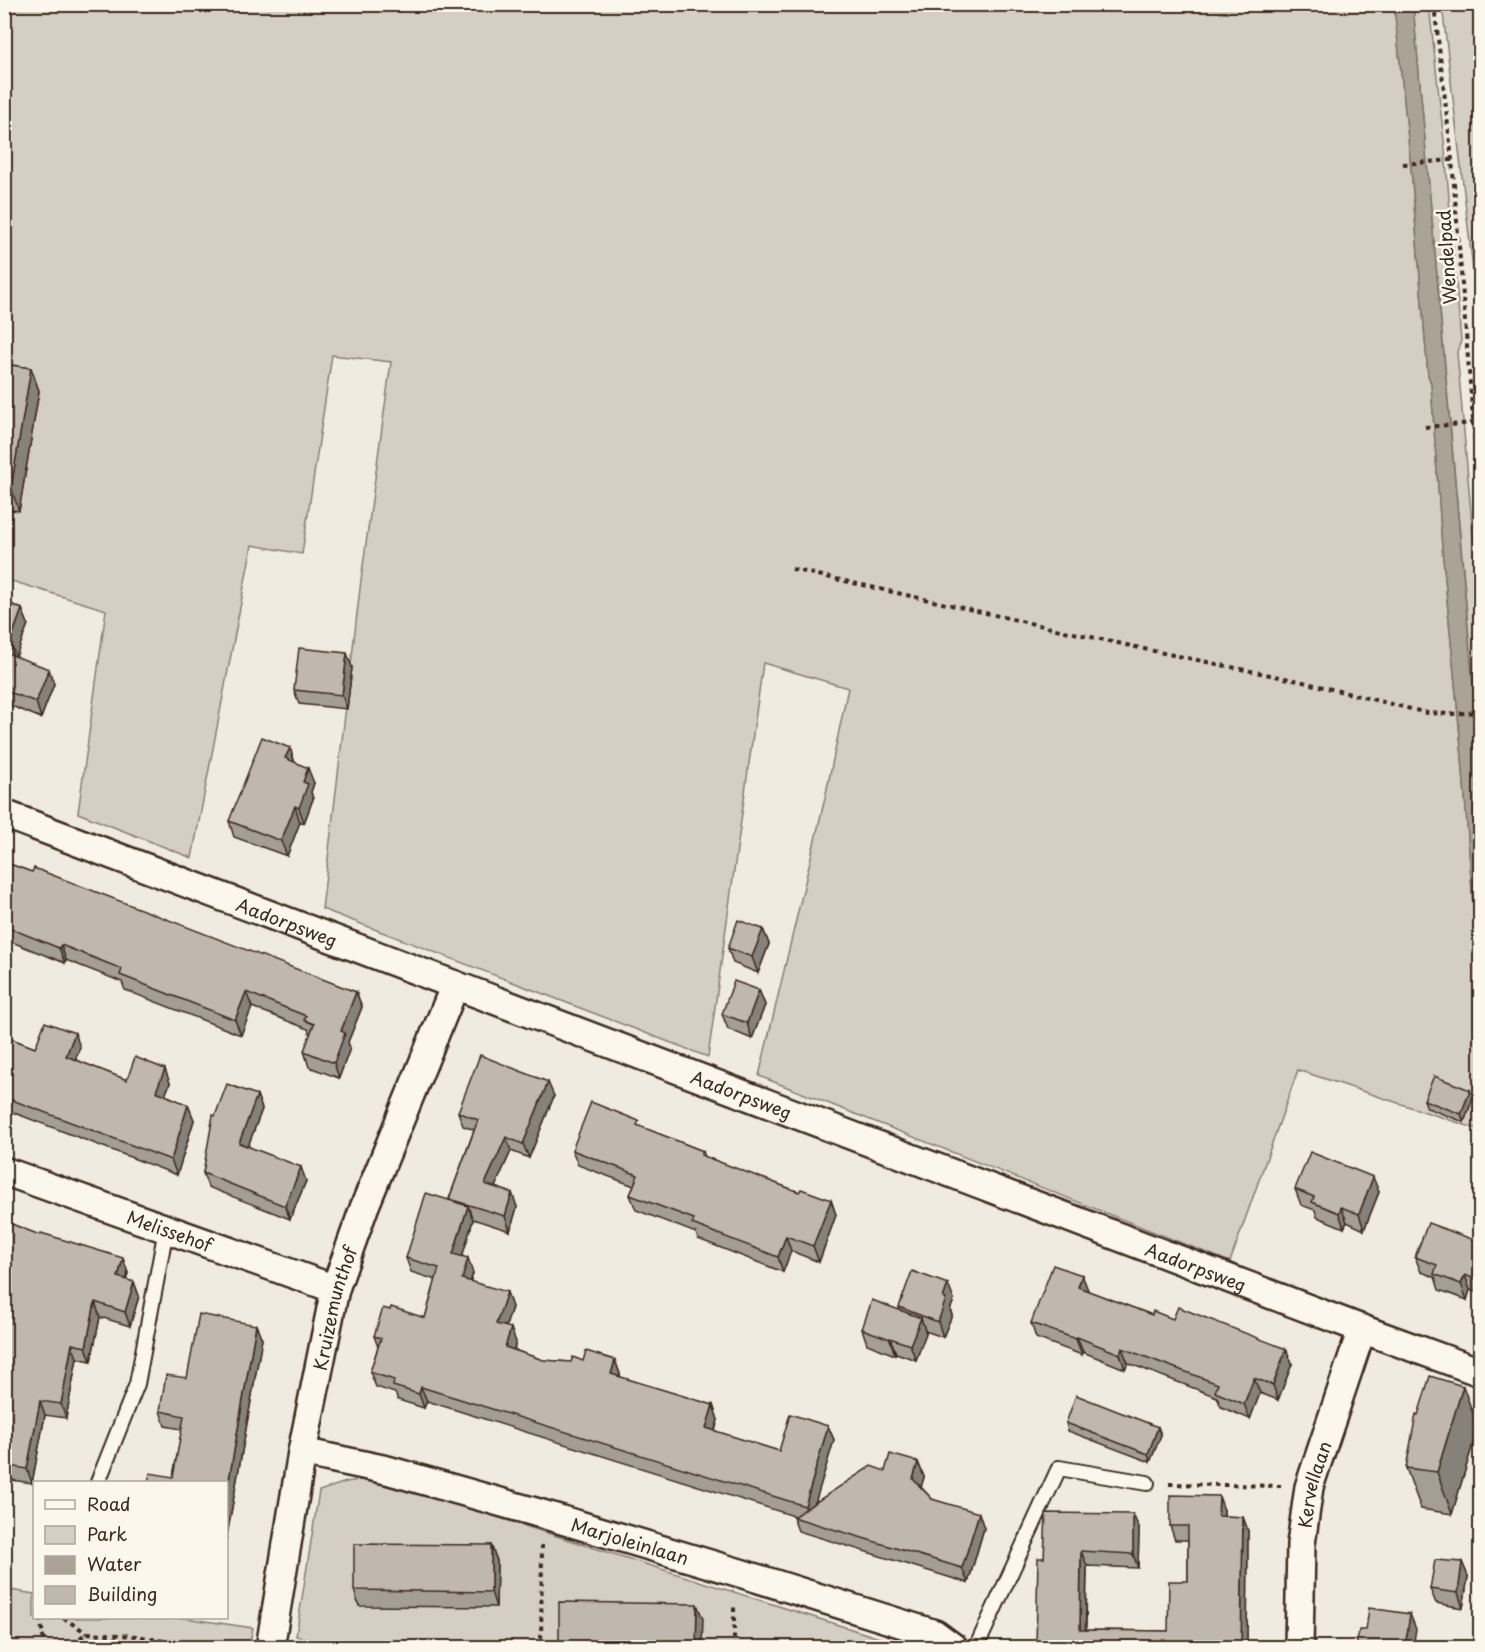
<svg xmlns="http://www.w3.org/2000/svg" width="1485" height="1652" font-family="'Playpen Sans',sans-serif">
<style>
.green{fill:#d5cec3;stroke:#887c70;stroke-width:1.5}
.water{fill:#aca397;stroke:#7f7367;stroke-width:1.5}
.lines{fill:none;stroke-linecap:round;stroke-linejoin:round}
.lane-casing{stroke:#3b2a1e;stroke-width:18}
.street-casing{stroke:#3b2a1e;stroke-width:32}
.path{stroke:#3b2a1e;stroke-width:4;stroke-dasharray:4.5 4.5;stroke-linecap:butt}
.lane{stroke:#fbf7ec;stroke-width:14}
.street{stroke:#fbf7ec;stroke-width:27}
.wall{fill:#a59e95;stroke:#3b2a1e;stroke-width:1.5}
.shaded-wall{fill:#868179;stroke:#3b2a1e;stroke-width:1.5}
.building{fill:#c0b8ad;stroke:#3b2a1e;stroke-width:1.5}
.labels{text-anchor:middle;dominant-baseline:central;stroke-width:5;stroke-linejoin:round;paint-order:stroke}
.street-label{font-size:18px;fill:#3b2a1e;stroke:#fbf7ec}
</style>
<rect width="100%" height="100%" fill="#f0ebe0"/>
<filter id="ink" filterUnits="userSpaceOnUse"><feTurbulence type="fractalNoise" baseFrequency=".0167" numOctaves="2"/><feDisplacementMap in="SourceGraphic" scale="12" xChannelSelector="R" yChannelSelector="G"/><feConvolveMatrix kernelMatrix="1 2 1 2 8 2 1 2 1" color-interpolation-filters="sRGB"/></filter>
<g filter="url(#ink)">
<!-- green -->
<g class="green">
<polygon points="5,5 1394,5 1410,157 1428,375 1431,383 1442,547 1462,757 1473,904 1480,912 1480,1130 1298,1070 1230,1262 759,1076 825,798 848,688 763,663 708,1057 322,909 361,580 391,362 332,355 302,554 252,545 192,858 78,813 106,610 5,579 5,555 32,393 5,387"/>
<polygon points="1413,5 1429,5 1445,150 1461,341 1457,352 1480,616 1480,760"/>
<polygon points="1442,5 1480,5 1480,329"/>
<polygon points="365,1479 408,1489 908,1647 303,1648 305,1638 296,1636 319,1491 346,1482"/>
<polygon points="4,1589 34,1594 34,1618 185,1618 253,1628 249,1647 5,1647"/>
</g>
<!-- water -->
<polygon class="water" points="1394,5 1413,5 1480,766 1480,912 1473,904 1462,757 1442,547 1431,383 1428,375 1411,167"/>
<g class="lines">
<defs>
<g id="lane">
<polyline points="98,1482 137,1384 166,1229"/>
<polyline points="976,1648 1059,1468 1147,1483"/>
</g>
<g id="street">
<path id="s1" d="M4,814L1362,1329L1480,1372"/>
<path id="s2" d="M4,1171L335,1289"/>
<path id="s3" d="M302,1452L387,1470L542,1514L740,1573L935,1634L954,1648"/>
<path id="s4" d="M270,1648L302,1452L335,1289L364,1208L455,985"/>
<path id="s5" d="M1299,1648L1301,1544L1309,1487L1362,1329"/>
</g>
</defs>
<!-- lane casing -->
<use href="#lane" class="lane-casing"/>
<!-- street casing -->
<use href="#street" class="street-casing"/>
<!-- path -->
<g class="path">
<polyline points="1434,4 1452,160 1480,507"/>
<polyline points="1403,164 1452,160"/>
<polyline points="1425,427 1473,423"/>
<polyline points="792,569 1144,649 1299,681 1427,713 1450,714 1480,712"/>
<polyline points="1169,1484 1281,1486"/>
<polyline points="40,1618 45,1648"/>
<polyline points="63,1618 87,1633"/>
<polyline points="65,1648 87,1633 137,1636 200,1648"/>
<polyline points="541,1648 542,1545"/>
<polyline points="734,1648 734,1603"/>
</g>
<!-- lane -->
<use href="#lane" class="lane"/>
<!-- street -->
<use href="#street" class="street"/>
</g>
<!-- wall -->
<g class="wall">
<polygon points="4,364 31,368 39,391 19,511 4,509"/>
<polygon points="4,601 22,609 28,624 16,656 54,684 41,718 4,703"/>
<polygon points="352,667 347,709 299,704 294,690"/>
<polygon points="290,748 295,763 314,783 311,792 313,799 304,823 300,822 287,856 234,837 229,821"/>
<polygon points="4,862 356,992 362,1007 348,1042 350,1048 339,1078 309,1067 304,1051 310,1035 308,1029 252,1007 241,1035 125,990 122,982 66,960 65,963 4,939"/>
<polygon points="763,929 769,944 758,973 733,963 728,948"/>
<polygon points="759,990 765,1005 752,1039 728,1029 722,1014"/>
<polygon points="4,1036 35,1048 80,1047 75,1060 127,1080 170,1083 165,1095 188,1105 194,1120 177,1175 4,1109"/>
<polygon points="1470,1090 1473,1098 1464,1122 1427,1108 1424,1100"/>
<polygon points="257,1095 262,1109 248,1146 306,1181 290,1219 208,1187 203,1173 215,1116"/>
<polygon points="554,1096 529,1158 511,1151 495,1187 512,1193 517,1207 510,1231 473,1219 473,1220 462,1256 473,1273 470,1281 512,1307 506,1326 516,1342 514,1350 543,1360 571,1362 583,1361 615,1360 620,1374 620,1377 713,1405 718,1420 715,1431 779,1451 828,1426 834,1440 815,1502 885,1471 918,1462 924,1477 921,1487 932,1499 984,1528 968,1583 798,1531 793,1517 794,1516 427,1401 424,1408 398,1400 395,1393 376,1387 370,1372 378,1347 374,1336 390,1310 425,1318 436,1280 411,1272 406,1258 450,1200 449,1199 474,1130 463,1126 458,1112"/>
<polygon points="641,1127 703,1151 705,1157 799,1192 831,1200 836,1215 819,1262 791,1251 783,1272 698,1239 696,1233 636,1210 630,1195 634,1186 578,1165 572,1150"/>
<polygon points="1295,1189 1379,1192 1364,1230 1347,1222 1344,1228 1317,1217 1315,1210 1301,1205"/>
<polygon points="4,1218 9,1223 128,1273 126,1280 134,1282 139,1296 130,1326 100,1317 91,1361 77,1358 66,1418 45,1415 32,1483 4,1479"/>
<polygon points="1480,1242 1480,1294 1470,1290 1467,1300 1439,1290 1435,1277 1421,1272 1415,1257"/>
<polygon points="1082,1275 1088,1291 1152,1315 1173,1319 1286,1349 1292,1364 1278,1400 1260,1393 1250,1419 1221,1407 1217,1397 1128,1363 1125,1369 1083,1352 1082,1355 1036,1338 1031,1323"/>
<polygon points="954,1300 950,1310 952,1315 943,1337 925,1331 926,1333 916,1360 896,1353 895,1355 867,1344 862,1329 900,1310 899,1307"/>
<polygon points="256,1325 262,1339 226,1541 226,1482 173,1477 182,1429 165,1426 160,1411 187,1378"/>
<polygon points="1418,1415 1478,1427 1452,1514 1421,1509 1406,1468"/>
<polygon points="1066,1423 1158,1427 1161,1435 1150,1462 1068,1431"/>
<polygon points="1224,1510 1224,1516 1243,1517 1248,1531 1247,1647 1036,1647 1044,1558 1139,1528 1138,1568 1087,1566 1086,1630 1168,1631 1188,1581 1188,1540 1175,1540 1170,1526"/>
<polygon points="491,1545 497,1561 496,1607 359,1606 354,1590"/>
<polygon points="1462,1562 1468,1576 1463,1608 1436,1603 1430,1589"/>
</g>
<!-- shaded-wall -->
<g class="shaded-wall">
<polygon points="31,368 39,391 19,511 11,488"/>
<polygon points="22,609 28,624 16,657 10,642"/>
<polygon points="347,653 352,667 347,709 342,695"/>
<polygon points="49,669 54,684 41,718 36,702"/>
<polygon points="290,748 295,763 285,758"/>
<polygon points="308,768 314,783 311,792 313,799 304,823 299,808 303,782"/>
<polygon points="295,806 300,822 287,856 281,841"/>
<polygon points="763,929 769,944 758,973 752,957"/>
<polygon points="61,945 66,960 65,963 59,948"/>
<polygon points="759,990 765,1005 752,1039 747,1023"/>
<polygon points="246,992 252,1007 241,1035 235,1020"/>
<polygon points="356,992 362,1007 348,1042 350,1048 339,1078 334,1063 341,1031"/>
<polygon points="75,1033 80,1047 71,1071 66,1056"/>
<polygon points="165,1069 170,1083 161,1106 156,1091"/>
<polygon points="548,1082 554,1096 529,1158 523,1144"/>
<polygon points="1470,1090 1473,1098 1464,1122 1461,1114"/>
<polygon points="257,1095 262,1109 244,1157 239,1143"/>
<polygon points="188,1105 194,1120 177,1175 171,1160"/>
<polygon points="506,1137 511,1151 490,1198 485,1184"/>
<polygon points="301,1167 306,1181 290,1219 285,1206"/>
<polygon points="1373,1177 1379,1192 1364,1230 1359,1214"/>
<polygon points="512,1193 517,1207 510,1231 505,1216"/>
<polygon points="831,1200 836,1215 819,1262 813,1246"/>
<polygon points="468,1206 473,1220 459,1268 453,1254"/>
<polygon points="1341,1207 1347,1222 1344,1228 1339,1213"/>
<polygon points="786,1236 791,1251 783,1272 778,1257"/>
<polygon points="123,1258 128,1273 123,1291 118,1277"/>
<polygon points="468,1258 473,1273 467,1293 462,1279"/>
<polygon points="1082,1275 1088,1290 1083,1303 1078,1287"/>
<polygon points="1465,1275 1470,1290 1467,1300 1461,1284"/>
<polygon points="134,1282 139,1296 130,1326 125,1312"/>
<polygon points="948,1284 954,1300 950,1310 952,1315 943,1337 938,1322 943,1298"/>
<polygon points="507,1292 512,1307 502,1338 496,1324"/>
<polygon points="95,1302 100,1317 91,1361 86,1347"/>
<polygon points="921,1318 926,1333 916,1360 910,1345"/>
<polygon points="256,1325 262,1339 226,1541 226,1497"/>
<polygon points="511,1328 516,1342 510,1361 505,1347"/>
<polygon points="1077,1337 1083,1352 1082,1355 1076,1339"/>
<polygon points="890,1338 896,1353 895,1355 890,1339"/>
<polygon points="72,1344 77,1358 66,1418 61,1404"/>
<polygon points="1122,1348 1128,1363 1125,1369 1120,1354"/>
<polygon points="1286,1349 1292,1364 1278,1400 1273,1385"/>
<polygon points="615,1360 620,1374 616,1388 611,1374"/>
<polygon points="1254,1378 1260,1393 1250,1419 1244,1404"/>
<polygon points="1463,1386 1478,1427 1452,1514 1437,1472"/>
<polygon points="421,1387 427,1401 424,1408 419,1394"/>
<polygon points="40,1401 45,1415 32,1483 27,1469"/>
<polygon points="713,1405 718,1420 711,1442 706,1428"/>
<polygon points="828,1426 834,1440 810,1520 805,1506"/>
<polygon points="1158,1427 1161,1435 1150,1462 1148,1454"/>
<polygon points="918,1462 924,1477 919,1494 913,1479"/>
<polygon points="1219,1496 1224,1510 1224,1531 1218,1516"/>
<polygon points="979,1513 984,1528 968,1583 962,1568"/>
<polygon points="1133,1514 1139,1528 1138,1568 1133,1554"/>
<polygon points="1243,1517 1248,1531 1247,1647 1241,1647"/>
<polygon points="491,1545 497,1561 496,1607 491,1592"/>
<polygon points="1081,1551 1087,1566 1085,1644 1080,1630"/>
<polygon points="1462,1562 1468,1576 1463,1608 1458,1593"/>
<polygon points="697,1604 703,1619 702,1647 696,1647"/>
<polygon points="1410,1614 1416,1629 1413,1647 1405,1647"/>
</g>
<!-- building -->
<g class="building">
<polygon points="4,364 31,368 11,488 4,487"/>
<polygon points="4,601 22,609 10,642 4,639"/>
<polygon points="299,648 347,653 342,695 294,690"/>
<polygon points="4,652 49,669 36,702 4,690"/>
<polygon points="262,737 290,748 285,758 308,768 303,782 308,784 299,808 295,806 281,841 229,821"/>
<polygon points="4,862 32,872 34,868 356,992 341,1031 345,1033 334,1063 304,1051 314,1024 304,1020 306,1016 246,992 235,1020 120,975 122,969 61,945 59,948 4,926"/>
<polygon points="738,920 763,929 752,957 728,948"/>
<polygon points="734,981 759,990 747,1023 722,1014"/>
<polygon points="45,1022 75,1033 66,1056 127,1080 135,1057 165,1069 156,1091 188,1105 171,1160 4,1097 4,1036 35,1048"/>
<polygon points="480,1055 548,1082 523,1144 506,1137 485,1184 512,1193 505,1216 449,1199 478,1120 458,1112"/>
<polygon points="1434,1076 1470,1090 1461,1114 1424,1100"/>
<polygon points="227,1084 257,1095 239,1143 301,1167 285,1206 203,1173 213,1115 215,1116"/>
<polygon points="591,1102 639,1121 637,1125 703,1151 701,1155 799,1192 801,1189 831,1200 813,1246 786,1236 778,1257 692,1224 694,1219 630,1195 638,1175 572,1150"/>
<polygon points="1310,1152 1373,1177 1359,1214 1341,1207 1339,1213 1312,1202 1314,1197 1295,1189"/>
<polygon points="426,1193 468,1206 453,1254 468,1258 462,1279 507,1292 496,1324 511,1328 505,1347 543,1360 571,1362 573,1357 583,1361 586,1351 615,1360 611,1374 713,1405 706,1428 779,1451 790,1414 828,1426 805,1506 421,1387 419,1394 393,1386 394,1380 370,1372 381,1338 374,1336 383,1308 390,1310 391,1307 425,1318 439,1268 406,1258"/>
<polygon points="4,1218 9,1223 40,1235 41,1233 123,1258 118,1277 134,1282 125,1312 95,1302 86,1347 72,1344 61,1404 40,1401 27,1469 4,1465"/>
<polygon points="1428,1223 1480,1242 1480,1281 1465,1275 1461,1284 1434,1274 1437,1265 1415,1257"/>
<polygon points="1053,1265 1082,1275 1078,1287 1152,1315 1153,1311 1173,1319 1178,1307 1286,1349 1273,1385 1254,1378 1244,1404 1215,1392 1218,1384 1122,1348 1120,1354 1077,1337 1076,1339 1031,1323"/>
<polygon points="912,1271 948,1284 943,1298 946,1299 938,1322 899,1307"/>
<polygon points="872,1300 921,1318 910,1345 890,1338 890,1339 862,1329"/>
<polygon points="199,1314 256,1325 226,1497 226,1482 148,1482 150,1473 173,1477 184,1416 160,1411 166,1375 187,1378"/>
<polygon points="1430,1376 1463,1386 1437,1472 1406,1468 1416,1414 1418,1415"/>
<polygon points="1076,1395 1158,1427 1148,1454 1066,1423"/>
<polygon points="890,1454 918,1462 913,1479 932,1499 979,1513 962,1568 793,1517 871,1466 885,1471"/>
<polygon points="1170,1495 1219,1496 1218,1516 1243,1517 1241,1647 1036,1647 1038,1558 1044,1558 1046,1513 1133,1514 1133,1554 1081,1551 1080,1630 1168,1631 1169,1581 1188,1581 1188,1526 1170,1526"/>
<polygon points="354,1544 491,1545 491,1592 354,1590"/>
<polygon points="1435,1560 1462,1562 1458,1593 1430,1589"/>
<polygon points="559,1602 697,1604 696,1647 559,1647"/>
<polygon points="1369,1608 1410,1614 1405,1647 1356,1647 1359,1630 1366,1630"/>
</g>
</g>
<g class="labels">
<!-- street labels -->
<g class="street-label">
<text transform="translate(1446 257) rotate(-94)">Wendelpad</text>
<text stroke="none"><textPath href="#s1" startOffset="303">Aadorpsweg</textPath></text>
<text stroke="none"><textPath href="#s1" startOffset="789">Aadorpsweg</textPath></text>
<text stroke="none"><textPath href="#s2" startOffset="176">Melissehof</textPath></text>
<text stroke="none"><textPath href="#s1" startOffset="1275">Aadorpsweg</textPath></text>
<text stroke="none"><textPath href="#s4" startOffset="346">Kruizemunthof</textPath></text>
<text stroke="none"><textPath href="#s5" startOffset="165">Kervellaan</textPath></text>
<text stroke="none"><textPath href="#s3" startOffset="340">Marjoleinlaan</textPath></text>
</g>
</g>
<!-- margin -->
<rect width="1485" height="1652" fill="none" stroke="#fbf7ec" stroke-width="24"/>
<rect x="12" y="12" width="1461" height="1628" fill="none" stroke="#3b2a1e" stroke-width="2" filter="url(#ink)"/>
<!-- legend -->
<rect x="33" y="1481" width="195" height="138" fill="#fbf7ec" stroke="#aea59a" stroke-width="1.5"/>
<rect x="45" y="1500" width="30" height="9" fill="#fbf7ec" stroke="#aea59a" stroke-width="1.5"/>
<text x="87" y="1511" font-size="18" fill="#3b2a1e">Road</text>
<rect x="45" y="1526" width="30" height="18" fill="#d5cec3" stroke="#aea59a" stroke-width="1.5"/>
<text x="87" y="1541" font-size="18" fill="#3b2a1e">Park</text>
<rect x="45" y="1556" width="30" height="18" fill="#aca397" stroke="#aea59a" stroke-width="1.5"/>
<text x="87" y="1571" font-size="18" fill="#3b2a1e">Water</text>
<rect x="45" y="1586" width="30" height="18" fill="#c0b8ad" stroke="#aea59a" stroke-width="1.5"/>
<text x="87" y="1601" font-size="18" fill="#3b2a1e">Building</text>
</svg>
